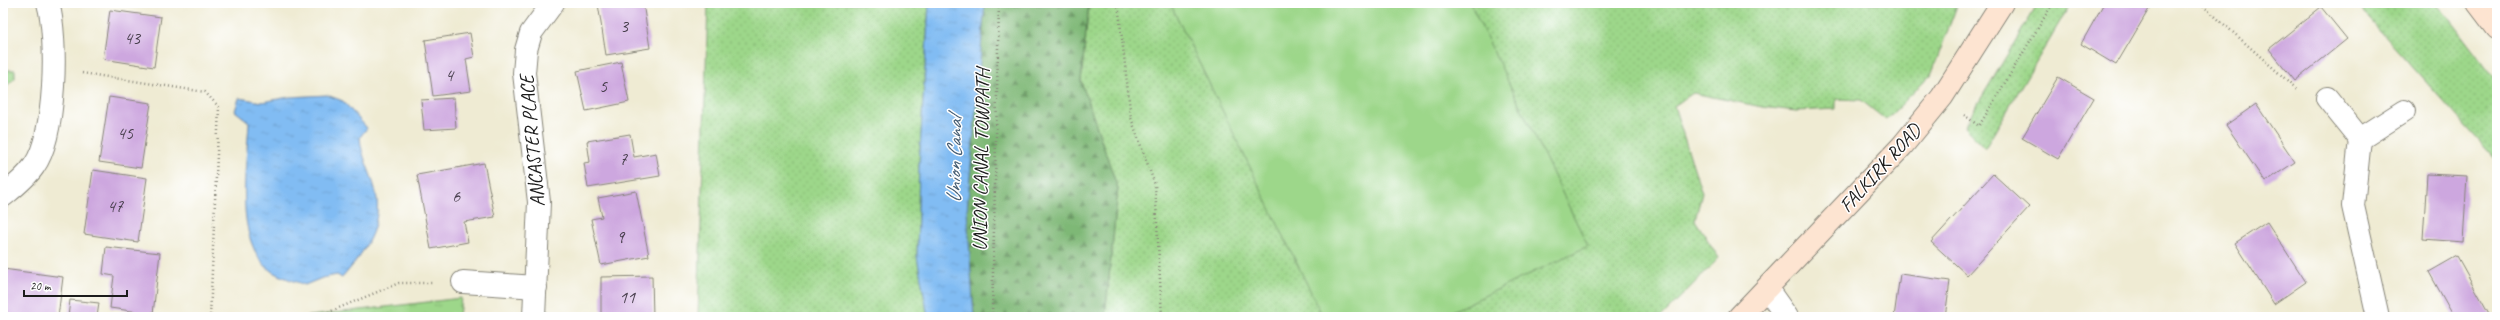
<svg xmlns="http://www.w3.org/2000/svg" width="2500" height="320" font-family="Caveat,sans-serif">
<style>
.grass{fill:url(#grass-dots);stroke:#5c7a53}
.forest{fill:url(#forest-firs);stroke:#4d6a49}
.park{fill:url(#park-tufts);stroke:#5c7a53}
.pitch{fill:#9dd78a;stroke:#5c7a53}
.water{fill:url(#water-ripples);stroke:#4e6c88}
.building{fill:#cda7df}
.lines{fill:none;stroke-linecap:round;stroke-linejoin:round}
.street-casing{stroke:#868478;stroke-width:24}
.secondary-casing{stroke:#868478;stroke-width:24}
.path{stroke:#868478;stroke-width:2.5;stroke-dasharray:1 3;stroke-linecap:butt}
.street{stroke:#fff;stroke-width:22}
.secondary{stroke:#fde4d1;stroke-width:22}
.labels{text-anchor:middle;dominant-baseline:central;stroke-width:3;stroke-linejoin:round;paint-order:stroke}
.number-label{font-size:18px;fill:#483f4d}
.street-label{font-size:20px;fill:#1c1c1c;stroke:#fff}
.water-label{font-size:21px;font-style:italic;fill:#445c72;stroke:#fff}
</style>
<defs>
<pattern id="grass-dots" width="8" height="8" patternUnits="userSpaceOnUse"><rect width="8" height="8" fill="#9dd78a"/><path d="M2 2h.1M6 6h.1" fill="none" stroke="#87b876" stroke-width="1.8" stroke-linecap="round"/></pattern>
<pattern id="forest-firs" width="22" height="20" patternUnits="userSpaceOnUse"><rect width="22" height="20" fill="#7eb876"/><path d="M5 1l3.5 6h-7zM16 11l3.5 6h-7z" fill="#669560"/></pattern>
<pattern id="park-tufts" width="24" height="20" patternUnits="userSpaceOnUse"><rect width="24" height="20" fill="#9dd78a"/><path d="M3 7l-1-3M5 7V3M7 7l1-3M15 17l-1-3M17 17v-4M19 17l1-3" fill="none" stroke="#87b876"/></pattern>
<pattern id="water-ripples" width="26" height="14" patternUnits="userSpaceOnUse"><rect width="26" height="14" fill="#81bcf3"/><path d="M2 4q2-2 4 0t4 0M15 11q2-2 4 0t4 0" fill="none" stroke="#6fa1d0"/></pattern>
</defs>
<rect width="100%" height="100%" fill="#fff"/>
<filter id="ink" filterUnits="userSpaceOnUse"><feTurbulence type="fractalNoise" baseFrequency=".025" numOctaves="2"/><feDisplacementMap in="SourceGraphic" scale="8" xChannelSelector="R" yChannelSelector="G"/><feConvolveMatrix kernelMatrix="1 2 1 2 8 2 1 2 1" color-interpolation-filters="sRGB"/></filter>
<filter id="wash" filterUnits="userSpaceOnUse"><feTurbulence type="fractalNoise" baseFrequency=".012" numOctaves="4" result="noise"/><feDisplacementMap in="SourceGraphic" scale="16" xChannelSelector="R" yChannelSelector="G"/><feGaussianBlur stdDeviation="0.9" result="paint"/><feColorMatrix in="noise" values="0 0 0 0 0 0 0 0 0 0 0 0 0 0 0 0 0 1.4 0 .05"/><feComposite in="paint" operator="in"/></filter>
<g filter="url(#wash)">
<rect width="100%" height="100%" fill="#efebd3"/>
<!-- grass -->
<g class="grass">
<polygon points="708,3 929,3 919,166 917,256 928,317 698,317"/>
<polygon points="1089,3 1958,3 1931,75 1886,120 1861,100 1836,99 1836,109 1796,111 1762,107 1693,93 1674,106 1702,193 1695,220 1719,258 1661,317 1105,317 1118,189 1081,81"/>
<polygon points="2038,3 2071,3 1985,148 1964,127"/>
<polygon points="2355,3 2437,3 2497,82 2497,161"/>
</g>
<!-- forest -->
<polygon class="forest" points="985,3 1089,3 1081,81 1118,189 1105,317 974,317 967,211"/>
<!-- park -->
<g class="park">
<polygon points="3,70 15,70 15,78 3,89"/>
<polygon points="461,298 459,317 301,317"/>
</g>
<!-- pitch -->
<polygon class="pitch" points="1170,3 1470,3 1588,246 1440,317 1323,317"/>
<!-- water -->
<g class="water">
<polygon points="929,3 985,3 967,211 974,317 928,317 917,257 919,166"/>
<path d="M327,95L343,101L367,128L360,137C361,157 372,173 376,193C383,226 363,254 342,278L337,275L322,278L305,285C295,281 280,277 271,271C232,241 247,165 249,122L235,111L239,98L262,102L289,97Z"/>
</g>
<g id="blocks">
<!-- building -->
<g class="building">
<polygon points="643,3 650,48 606,55 598,4"/>
<polygon points="2104,3 2152,4 2116,65 2081,44"/>
<polygon points="2321,7 2347,39 2295,81 2269,49"/>
<polygon points="110,10 161,17 154,67 103,59"/>
<polygon points="470,33 474,57 466,59 471,91 433,96 425,40"/>
<polygon points="621,62 629,102 586,111 577,71"/>
<polygon points="2058,77 2094,98 2058,159 2022,138"/>
<polygon points="109,97 151,103 141,168 99,162"/>
<polygon points="454,98 456,128 424,130 421,100"/>
<polygon points="2256,104 2295,162 2265,182 2226,125"/>
<polygon points="630,134 634,157 656,153 660,176 588,188 584,163 590,162 587,141"/>
<polygon points="484,163 495,217 464,222 468,242 431,249 417,175"/>
<polygon points="93,170 147,178 138,242 84,234"/>
<polygon points="1993,174 2029,207 1967,275 1931,242"/>
<polygon points="2427,174 2467,176 2463,242 2423,239"/>
<polygon points="636,191 649,256 601,265 591,219 602,217 598,198"/>
<polygon points="2267,222 2306,282 2274,304 2235,243"/>
<polygon points="106,247 160,253 153,314 110,308 114,276 103,274"/>
<polygon points="2457,256 2472,283 2491,317 2454,317 2429,272"/>
<polygon points="3,269 63,277 58,317 3,317"/>
<polygon points="1900,274 1950,281 1945,317 1894,317"/>
<polygon points="652,276 653,317 601,317 601,277"/>
<polygon points="70,300 99,303 97,317 68,317"/>
</g>
</g>
</g>
<g filter="url(#ink)">
<use href="#blocks" fill-opacity="0" stroke="#868478" stroke-width="1"/>
<g class="lines">
<defs>
<g id="street">
<polyline points="2327,98 2360,139 2404,111"/>
<polyline points="2360,139 2353,206 2378,317"/>
<path d="M3,196C14,187 26,178 34,166C56,136 58,38 48,3"/>
<polyline points="463,282 536,287"/>
<polyline points="1767,289 1787,317"/>
<polyline points="534,317 539,202 524,73 526,50 531,33 553,3"/>
</g>
<g id="secondary">
<polyline points="2478,3 2497,28"/>
<polyline points="1739,317 1902,146 1942,97 2002,3"/>
</g>
</defs>
<!-- street casing -->
<use href="#street" class="street-casing"/>
<!-- secondary casing -->
<use href="#secondary" class="secondary-casing"/>
<!-- path -->
<g class="path">
<polyline points="1118,3 1131,118 1155,185 1162,317"/>
<polyline points="2200,3 2298,90"/>
<polyline points="82,73 205,92 219,107 210,317"/>
<polyline points="1964,115 1979,126 2053,3"/>
<polyline points="317,317 399,283 434,283"/>
<polyline points="992,317 999,3"/>
</g>
<!-- street -->
<use href="#street" class="street"/>
<!-- secondary -->
<use href="#secondary" class="secondary"/>
</g>
</g>
<g class="labels">
<!-- number labels -->
<g class="number-label">
<text x="624" y="26">3</text>
<text x="132" y="38">43</text>
<text x="449" y="75">4</text>
<text x="603" y="86">5</text>
<text x="125" y="133">45</text>
<text x="623" y="159">7</text>
<text x="456" y="196">6</text>
<text x="115" y="206">47</text>
<text x="620" y="237">9</text>
<text x="627" y="297">11</text>
</g>
<!-- street labels -->
<g class="street-label">
<text transform="translate(532 141) rotate(-95)">ANCASTER PLACE</text>
<text transform="translate(981 160) rotate(-89)">UNION CANAL TOWPATH</text>
<text transform="translate(1880 168) rotate(-48)">FALKIRK ROAD</text>
</g>
<!-- water labels -->
<g class="water-label">
<text transform="translate(954 160) rotate(-89)">Union Canal</text>
</g>
</g>
<!-- margin -->
<rect width="2500" height="320" fill="none" stroke="#fff" stroke-width="16"/>
<!-- scale -->
<path d="M24 290v6h103v-6" fill="none" stroke="#1c1c1c" stroke-width="2"/>
<text x="30" y="290" font-size="12" fill="#1c1c1c" stroke="#ffffff" stroke-width="3" paint-order="stroke">20 m</text>
</svg>
